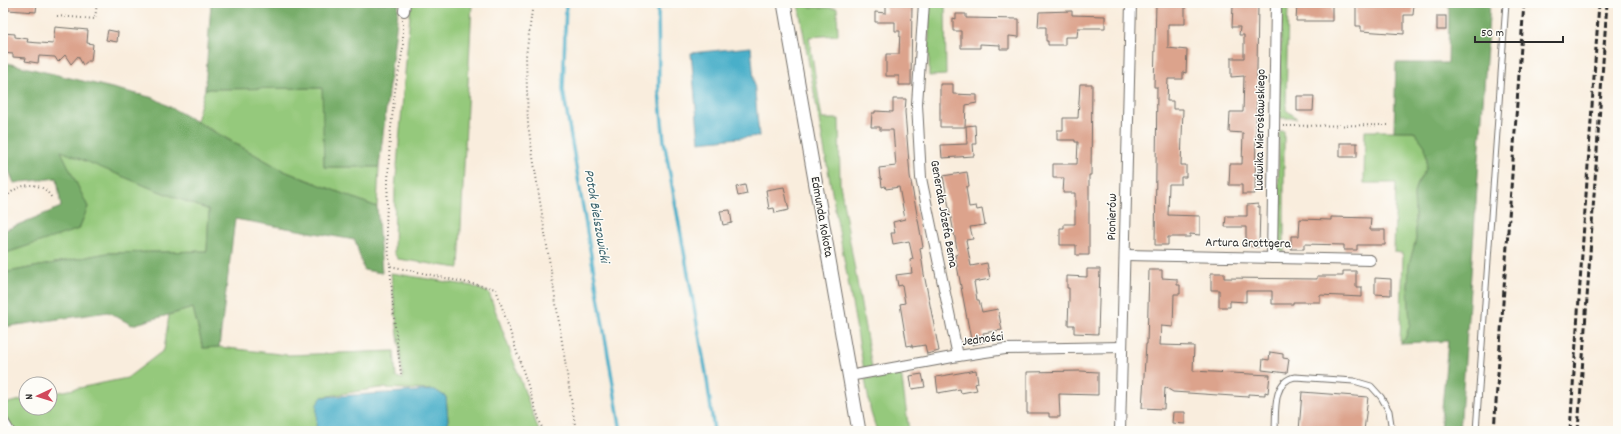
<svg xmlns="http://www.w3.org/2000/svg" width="1621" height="434" font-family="Dekko,sans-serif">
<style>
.green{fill:#95c97b;stroke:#607a53}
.forest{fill:#78ad6b;stroke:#526c4b}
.water{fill:#4aafc9;stroke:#3a6d7a}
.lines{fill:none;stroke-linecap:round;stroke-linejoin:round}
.stream{stroke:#4aafc9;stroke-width:3.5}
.building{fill:#dca38c}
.service-casing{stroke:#736f69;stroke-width:7}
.minor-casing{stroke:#736f69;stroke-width:12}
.tertiary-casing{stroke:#736f69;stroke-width:15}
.path{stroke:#736f69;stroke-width:2;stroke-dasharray:1 3;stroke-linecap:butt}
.service{stroke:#fff;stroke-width:5}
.minor{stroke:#fff;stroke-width:10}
.tertiary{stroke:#fff;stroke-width:13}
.rail{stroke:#2b2b2b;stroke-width:3;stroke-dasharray:6 3;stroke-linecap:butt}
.labels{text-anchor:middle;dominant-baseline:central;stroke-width:3;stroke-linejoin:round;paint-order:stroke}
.street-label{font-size:13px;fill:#2b2b2b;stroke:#fdfcf7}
.water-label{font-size:14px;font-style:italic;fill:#37606a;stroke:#fdfcf7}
</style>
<rect width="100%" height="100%" fill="#fdfcf7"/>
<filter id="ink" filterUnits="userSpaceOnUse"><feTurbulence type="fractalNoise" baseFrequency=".025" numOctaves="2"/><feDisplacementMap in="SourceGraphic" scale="8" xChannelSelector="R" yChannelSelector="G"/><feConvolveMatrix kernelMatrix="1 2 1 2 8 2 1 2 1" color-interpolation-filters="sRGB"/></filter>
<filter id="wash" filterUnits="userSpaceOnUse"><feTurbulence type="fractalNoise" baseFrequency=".012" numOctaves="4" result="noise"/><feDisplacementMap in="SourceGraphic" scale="16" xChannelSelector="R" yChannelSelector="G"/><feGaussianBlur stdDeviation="0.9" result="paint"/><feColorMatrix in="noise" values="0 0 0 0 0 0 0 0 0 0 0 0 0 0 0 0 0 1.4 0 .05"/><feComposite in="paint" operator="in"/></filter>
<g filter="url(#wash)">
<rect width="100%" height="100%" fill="#f9eddd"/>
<!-- green -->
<g class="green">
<polygon points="411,3 472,3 459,268 398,259 394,253 395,189"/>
<polygon points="798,3 809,3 809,7 837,8 838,35 809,37 822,119 839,119 840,184 872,368 864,370"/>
<polygon points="929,3 987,3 1000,5 945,4 946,75 929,76"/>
<polygon points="1282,3 1288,3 1286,110 1297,118 1281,118 1279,116"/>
<polygon points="323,88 324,167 379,167 377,207 284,171 196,121 205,89"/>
<polygon points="1281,131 1284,131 1284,253 1279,249 1278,245 1279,132"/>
<polygon points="1365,131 1414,131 1425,146 1427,160 1426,169 1416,185 1414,194 1416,239 1409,265 1408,286 1410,324 1405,339 1400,343 1403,257 1402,253 1394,252 1396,183 1364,183"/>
<polygon points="60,150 153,189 209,210 207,251 107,253 3,273 3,254 79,228 88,207"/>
<polygon points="391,273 472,286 489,293 539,431 449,431 446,397 435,390 379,388 322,397 317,431 12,431 3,414 3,404 26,399 26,408 50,408 50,394 127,378 164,350 169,315 193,308 203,348 219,347 288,355 394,351 396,377 403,379"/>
<polygon points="901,372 909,431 877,431 871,413 865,379"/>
</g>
<!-- forest -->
<g class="forest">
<polygon points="211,3 399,3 379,167 324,167 322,88 205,89"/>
<polygon points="1449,3 1490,3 1460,431 1440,431 1448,341 1400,343 1405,339 1410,324 1408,286 1409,265 1416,239 1414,194 1416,186 1426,169 1427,160 1425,146 1414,131 1394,131 1396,63 1448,63"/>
<polygon points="3,62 154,98 284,171 377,207 382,273 364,270 355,240 235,219 219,347 203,348 193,308 132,325 108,312 3,327 3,273 107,253 207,251 209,210 153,189 61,151 88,207 79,229 3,254 3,231 61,207 57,178 14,183 3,157"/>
</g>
<!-- water -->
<g class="water">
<polygon points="751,47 759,136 699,142 691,53"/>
<polygon points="435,390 446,397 449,431 316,431 317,404 322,397"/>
</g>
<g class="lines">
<!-- stream -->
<g class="stream">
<polyline points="566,3 563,90 621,431"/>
<polyline points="658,3 659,92 664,141 706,373 714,431"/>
<polyline points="658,7 678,3"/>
</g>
</g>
<g id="blocks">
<!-- building -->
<g class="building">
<polygon points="8,3 37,3 36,12 8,10"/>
<polygon points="886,3 912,3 911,85 899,85 899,76 886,76 886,54 899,54 900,31 895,31 895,22 875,22 875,12 886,13"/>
<polygon points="1156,3 1185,4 1185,24 1168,24 1168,48 1187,50 1186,73 1183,72 1183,79 1168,79 1167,101 1173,101 1173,109 1183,109 1181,165 1186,165 1186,177 1181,177 1181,184 1169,184 1168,215 1200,216 1200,235 1190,234 1190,237 1168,237 1168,245 1155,245 1157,87 1154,87"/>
<polygon points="1356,3 1414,3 1413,15 1404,15 1404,34 1361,31 1361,26 1356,26"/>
<polygon points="1258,5 1255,194 1242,194 1242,185 1229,185 1230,164 1242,164 1243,133 1229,132 1230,112 1243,112 1244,76 1231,77 1231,58 1244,58 1244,35 1239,35 1240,27 1232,27 1233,6"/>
<polygon points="1297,5 1332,5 1332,21 1296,21"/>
<polygon points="1072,11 1072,15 1105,16 1105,28 1078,28 1077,37 1065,37 1065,45 1048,45 1048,41 1046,41 1046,27 1038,27 1039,12"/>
<polygon points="956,14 966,14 966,18 1019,19 1019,37 1009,36 1009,49 1000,49 1000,45 980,44 980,48 961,48 961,31 953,31 953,18 956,19"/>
<rect x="1437" y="16" width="9" height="14"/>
<polygon points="55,27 88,30 87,43 93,44 91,61 88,61 83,65 78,56 71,64 65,55 58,62 55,57 39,56 38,63 25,61 26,58 13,57 13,54 3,53 3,33 15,34 15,37 28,39 27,42 53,44"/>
<polygon points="108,30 118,32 117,42 106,40"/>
<polygon points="940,84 953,84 953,94 977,95 977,103 966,105 965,127 940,127"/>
<polygon points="1080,84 1092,84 1091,175 1089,175 1089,255 1076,255 1076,245 1060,245 1060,228 1064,228 1064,224 1075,224 1075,193 1063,193 1064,178 1053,178 1053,164 1077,164 1078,142 1075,142 1075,140 1057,140 1057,130 1063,130 1063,118 1078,118"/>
<polygon points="1297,96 1314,96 1313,111 1297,111"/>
<polygon points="893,99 906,99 905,112 910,176 923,247 920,248 924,274 939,351 927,354 925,345 912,347 912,345 907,346 900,304 905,303 902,285 898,286 896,275 912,273 910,260 913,259 909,241 893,244 891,233 895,233 893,222 905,219 899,187 886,189 885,186 882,187 881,178 880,178 879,168 896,166 893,130 880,130 880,127 871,127 872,113 875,113 875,111 893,112"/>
<polygon points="975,125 976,144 973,144 974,156 942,158 941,145 967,144 966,126"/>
<rect x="1340" y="143" width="17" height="14"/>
<polygon points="967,172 969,186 966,187 969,207 976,206 977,210 982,209 985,225 970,227 973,239 966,240 971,266 987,263 990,279 974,282 977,300 979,300 982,312 998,309 1002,330 983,333 985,342 972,345 955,255 958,254 943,176"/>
<polygon points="745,185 747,194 738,196 736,187"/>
<polygon points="784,187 789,210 775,213 774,208 769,209 766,190"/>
<polygon points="1258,204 1258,207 1260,207 1259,247 1246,246 1246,227 1225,227 1226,216 1247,216 1247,205"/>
<polygon points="730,210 732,223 723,225 720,211"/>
<polygon points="1331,217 1371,218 1370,230 1385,230 1385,245 1357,245 1357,250 1344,250 1344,245 1304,244 1304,249 1291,249 1291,236 1299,236 1300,219 1331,220"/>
<polygon points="1087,269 1100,269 1098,334 1074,333 1074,325 1068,325 1069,298 1069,288 1067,288 1067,276 1087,277"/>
<polygon points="1149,270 1162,270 1162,278 1177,279 1177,285 1180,285 1180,294 1174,294 1173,327 1161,326 1160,345 1194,346 1193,371 1270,375 1268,393 1265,392 1265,395 1248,394 1248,397 1173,392 1165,387 1164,409 1142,408 1146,344 1147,344"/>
<polygon points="1343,271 1356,271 1356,287 1362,287 1362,297 1320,295 1320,302 1293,302 1293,304 1272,304 1272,291 1246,291 1246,302 1230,301 1230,307 1219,307 1219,290 1211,290 1211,273 1224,273 1224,278 1317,279 1317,276 1343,276"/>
<polygon points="1375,278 1391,279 1391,295 1375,294"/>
<polygon points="1270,352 1283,354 1283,358 1289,359 1287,373 1262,370 1263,359 1269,360"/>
<polygon points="976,370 978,383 975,384 977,390 961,393 960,389 938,393 936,377"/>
<polygon points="1081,371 1098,372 1098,395 1059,394 1060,417 1049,417 1049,413 1027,413 1027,372"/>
<polygon points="922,374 925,387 912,389 910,376"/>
<polygon points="1302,392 1368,397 1364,431 1299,431"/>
<polygon points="1173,412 1185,412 1185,424 1172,423"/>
</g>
</g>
</g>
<g filter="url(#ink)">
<use href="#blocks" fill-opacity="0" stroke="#736f69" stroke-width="1"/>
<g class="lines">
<defs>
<g id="service">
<path d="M1275,431C1276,413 1272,381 1295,377L1354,381L1371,386L1381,397L1389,411L1392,431"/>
<polyline points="1476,431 1506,3"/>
</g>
<g id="minor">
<polyline points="924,3 917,104 921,178 958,356"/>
<polyline points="404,11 405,3"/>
<polyline points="1125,255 1370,260"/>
<polyline points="1272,258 1276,3"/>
<polyline points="849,376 958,356 1005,349 1122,347"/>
<polyline points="3,421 9,431"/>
<polyline points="1120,431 1131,3"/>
</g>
<polyline id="tertiary" points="784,3 859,431"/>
</defs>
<!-- service casing -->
<use href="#service" class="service-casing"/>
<!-- minor casing -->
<use href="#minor" class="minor-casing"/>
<!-- tertiary casing -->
<use href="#tertiary" class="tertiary-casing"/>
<!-- path -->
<g class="path">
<polyline points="533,3 526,56 528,125 576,431"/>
<polyline points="57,16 95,19 97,3"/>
<polyline points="403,20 403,48 395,91 390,137 386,226 390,266 496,289 543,431"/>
<polyline points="1283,126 1390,125"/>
<path d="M3,205C7,190 26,181 40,187C46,189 49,194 52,198"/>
<polyline points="390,266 394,317 401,374"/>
</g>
<!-- service -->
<use href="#service" class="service"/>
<!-- minor -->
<use href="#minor" class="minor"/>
<!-- tertiary -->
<use href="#tertiary" class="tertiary"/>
<!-- rail -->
<g class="rail">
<polyline points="1494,431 1524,3"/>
<polyline points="1570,431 1599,3"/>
<polyline points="1578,431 1607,3"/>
</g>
</g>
</g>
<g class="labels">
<!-- street labels -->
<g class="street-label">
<text transform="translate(1261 130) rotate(-89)">Ludwika Mierosławskiego</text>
<text transform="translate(943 214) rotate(80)">Generała Józefa Bema</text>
<text transform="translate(821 217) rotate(80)">Edmunda Kokota</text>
<text transform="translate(1113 217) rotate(-89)">Pionierów</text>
<text transform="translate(1248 244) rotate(1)">Artura Grottgera</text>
<text transform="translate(983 340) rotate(-8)">Jedności</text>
</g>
<!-- water labels -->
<g class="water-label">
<text transform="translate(596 216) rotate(80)">Potok Bielszowicki</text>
</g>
</g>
<!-- margin -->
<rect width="1621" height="434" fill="none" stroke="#fdfcf7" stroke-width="16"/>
<!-- north arrow -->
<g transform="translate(38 396) rotate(266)"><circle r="19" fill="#fdfcf7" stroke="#a9a8a5"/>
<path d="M0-3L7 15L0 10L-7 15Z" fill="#d1495b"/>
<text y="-6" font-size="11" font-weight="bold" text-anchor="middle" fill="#2b2b2b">N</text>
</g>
<!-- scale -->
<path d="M1475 36v6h88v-6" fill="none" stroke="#2b2b2b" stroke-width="2"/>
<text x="1481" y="36" font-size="12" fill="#2b2b2b" stroke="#fdfcf7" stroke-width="3" paint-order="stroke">50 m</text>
</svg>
